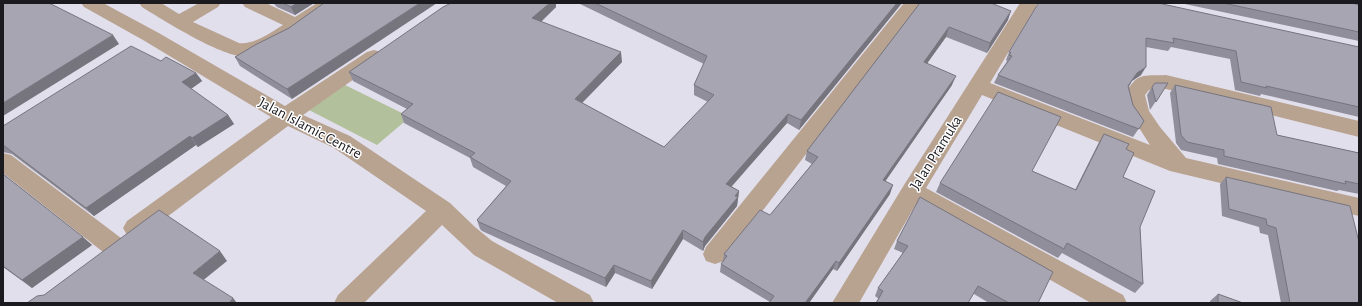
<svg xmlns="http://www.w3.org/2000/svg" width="1362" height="306" font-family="'Alegreya Sans',sans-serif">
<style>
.green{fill:#b2c09b}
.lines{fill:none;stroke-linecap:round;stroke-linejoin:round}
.minor{fill:#b8a391;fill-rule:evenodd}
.wall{fill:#908e9a}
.shaded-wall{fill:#76747d}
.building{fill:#a8a5b3;stroke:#76747d}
.labels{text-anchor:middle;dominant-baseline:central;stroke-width:3;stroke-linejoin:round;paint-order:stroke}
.street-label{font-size:15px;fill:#1b1a1f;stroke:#fff}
</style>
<rect width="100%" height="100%" fill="#e2dfed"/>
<!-- green -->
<polygon class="green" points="343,84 410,117 377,145 309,110"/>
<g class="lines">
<!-- minor -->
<g class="minor">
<polygon points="81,3 103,3 157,32 285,106 367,52 374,50 381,52 384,56 381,60 303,115 350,136 450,203 475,227 492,241 590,295 594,303 558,303 474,255 442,225 364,303 334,303 338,295 426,211 334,148 288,126 143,235 135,238 127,235 123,228 127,221 271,117 143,40 84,7"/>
<path d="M139,3H161L179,14L199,3H221L218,7L193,22L239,43C254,45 270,33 283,25L245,7L242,3H266L295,17L317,3H338L335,7C308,25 279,51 245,56C225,59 161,19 142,7Z"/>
<polygon points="904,3 922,3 724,261 715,264 706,261 703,254 706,247"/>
<path d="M1020,3H1038L990,83L1150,145L1129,112L1125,94C1138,72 1142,76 1166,75L1359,121V137L1166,89L1149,90L1145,95L1149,111L1160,127L1186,158L1359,198V216L1170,171L982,95L926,188L1123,295L1127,303H1091L916,204L859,303H832L904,185Z"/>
<polygon points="3,153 11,155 121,238 124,245 121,252 112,255 103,252 3,173"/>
</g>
</g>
<!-- wall -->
<g class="wall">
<polygon points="273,3 314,3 295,15 277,7"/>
<polygon points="451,3 556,3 556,7 541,22 622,62 582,103 664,147 708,102 694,95 694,85 704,64 580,4 579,3 902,3 799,130 787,123 731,186 739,191 737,206 705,246 703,251 683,239 652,289 615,273 606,287 482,231 480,229 477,220 506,186 473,167 470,158 404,123 401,114 407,109 353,81 349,72"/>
<polygon points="920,3 1008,20 987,53 946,37 927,63 952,85 885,181 890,194 837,271 833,269 809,303 769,303 770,302 720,272 721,264 723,261 724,254 770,215 812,164 805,160 807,151"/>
<polygon points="1180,3 1352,3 1359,5 1359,41"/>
<polygon points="1036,7 1359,47 1359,117 1261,94 1260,96 1235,90 1230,59 1171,47 1168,51 1146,47 1141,75 1132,81 1129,87 1133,105 1144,121 1133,137 994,83 998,75 1006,63 1007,61 1006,60 1009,52"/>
<polygon points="289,28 292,99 240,66 235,57"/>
<polygon points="161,61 196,73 202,81 191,89 228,115 234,124 198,147 196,145 94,216 12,154 3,152 3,126"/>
<polygon points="1168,83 1150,110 1147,95 1152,87"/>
<polygon points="1175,85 1277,135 1359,153 1359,194 1339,190 1337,191 1218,164 1217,158 1181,150 1176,143 1170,93"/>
<polygon points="1104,134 1126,149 1123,177 1140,227 1143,284 1135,293 1062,253 1058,258 936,192 940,183 1032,171 1075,190 1098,144"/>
<polygon points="3,174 92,245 32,288 3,267"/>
<polygon points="1226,177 1359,303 1281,303 1268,235 1260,233 1259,227 1222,216 1220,184"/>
<polygon points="897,241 1038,303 989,303 974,294 879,299 875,296 878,288 903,253 894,249"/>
<polygon points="1218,294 1243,303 1210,303 1210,301"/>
</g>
<!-- shaded-wall -->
<g class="shaded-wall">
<polygon points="297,3 314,3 295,15 291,7"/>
<polygon points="420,3 437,3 292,99 287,89"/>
<polygon points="550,3 556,3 556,7 534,28 532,18"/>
<polygon points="897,3 902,3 799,130 801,120"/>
<polygon points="1011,11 1008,20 987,53 990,43"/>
<polygon points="949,27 946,37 921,72 924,62"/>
<polygon points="113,35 119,44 3,116 3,103"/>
<polygon points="621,52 622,62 576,109 575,99"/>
<polygon points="1146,67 1141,75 1132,81 1124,94 1137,73"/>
<polygon points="196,73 202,81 188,91 182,82"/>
<polygon points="956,76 952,85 880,189 883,180"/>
<polygon points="788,114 787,123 726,193 726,184"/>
<polygon points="228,115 234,124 198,147 192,138"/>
<polygon points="190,136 196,145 94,216 86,208"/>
<polygon points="893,185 890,194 837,271 839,263"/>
<polygon points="739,191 737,206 705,246 703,251 703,242 705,237 735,196"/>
<polygon points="683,230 683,239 652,289 651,281"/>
<polygon points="83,237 92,245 32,288 22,280"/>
<polygon points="220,251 227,261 201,282 193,273"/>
<polygon points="836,261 833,269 809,303 805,303"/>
<polygon points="614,265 615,273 606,287 605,278"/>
<polygon points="233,298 237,303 229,303"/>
</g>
<!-- building -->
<g class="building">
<polygon points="3,3 49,3 113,35 3,103"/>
<polygon points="283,3 297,3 291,7"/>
<polygon points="324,3 420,3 287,89 235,57 255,45 289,28"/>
<polygon points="451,3 550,3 532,18 621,52 575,99 664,147 714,95 694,85 707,56 595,3 897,3 801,120 788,114 726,184 739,191 735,196 738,197 705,237 703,242 683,230 651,281 614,265 605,278 479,222 477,220 511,181 470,157 475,153 401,114 413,104 349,72 443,7"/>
<polygon points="920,3 991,3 1011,11 990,43 949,27 924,62 956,76 883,180 893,185 839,263 836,261 805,303 769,303 774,296 721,264 727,256 724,254 760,210 770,215 818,157 807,151"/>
<polygon points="1039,3 1158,3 1359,47 1359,107 1266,86 1267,88 1241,82 1236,51 1173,38 1174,43 1146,38 1146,67 1137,73 1128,86 1133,105 1144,121 1139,129 998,75 1012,56 1009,55 1011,53 1009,52 1036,7"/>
<polygon points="1223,3 1352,3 1359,5 1359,32"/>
<polygon points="131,46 161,61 166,57 196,73 182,82 228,115 192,138 190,136 86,208 3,145 3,126"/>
<polygon points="1155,83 1168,83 1156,102 1152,87"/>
<polygon points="1175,85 1271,107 1277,135 1359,153 1359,184 1345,181 1346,184 1224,156 1224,150 1187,142 1181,135"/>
<polygon points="998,92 1061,117 1032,171 1076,190 1104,134 1129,144 1126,149 1134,153 1123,177 1155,191 1140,227 1143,284 1067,243 1064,249 940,183"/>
<polygon points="3,174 83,237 22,280 3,266"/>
<polygon points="1226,177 1350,206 1359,242 1359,303 1290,303 1276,228 1267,225 1266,219 1229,209"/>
<polygon points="920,197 1053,272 1038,303 1009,303 978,286 968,303 876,303 883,291 878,288 908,246 897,241"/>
<polygon points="159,210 220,251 193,273 233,298 229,303 27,303 37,296 44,295"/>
<polygon points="1218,294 1243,303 1218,303"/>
</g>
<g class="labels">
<!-- street labels -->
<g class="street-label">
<text transform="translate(310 128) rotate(28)">Jalan Islamic Centre</text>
<text transform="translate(936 153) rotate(-58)">Jalan Pramuka</text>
</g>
</g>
<!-- border -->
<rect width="1362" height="306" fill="none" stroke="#1b1a1f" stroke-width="8"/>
</svg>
